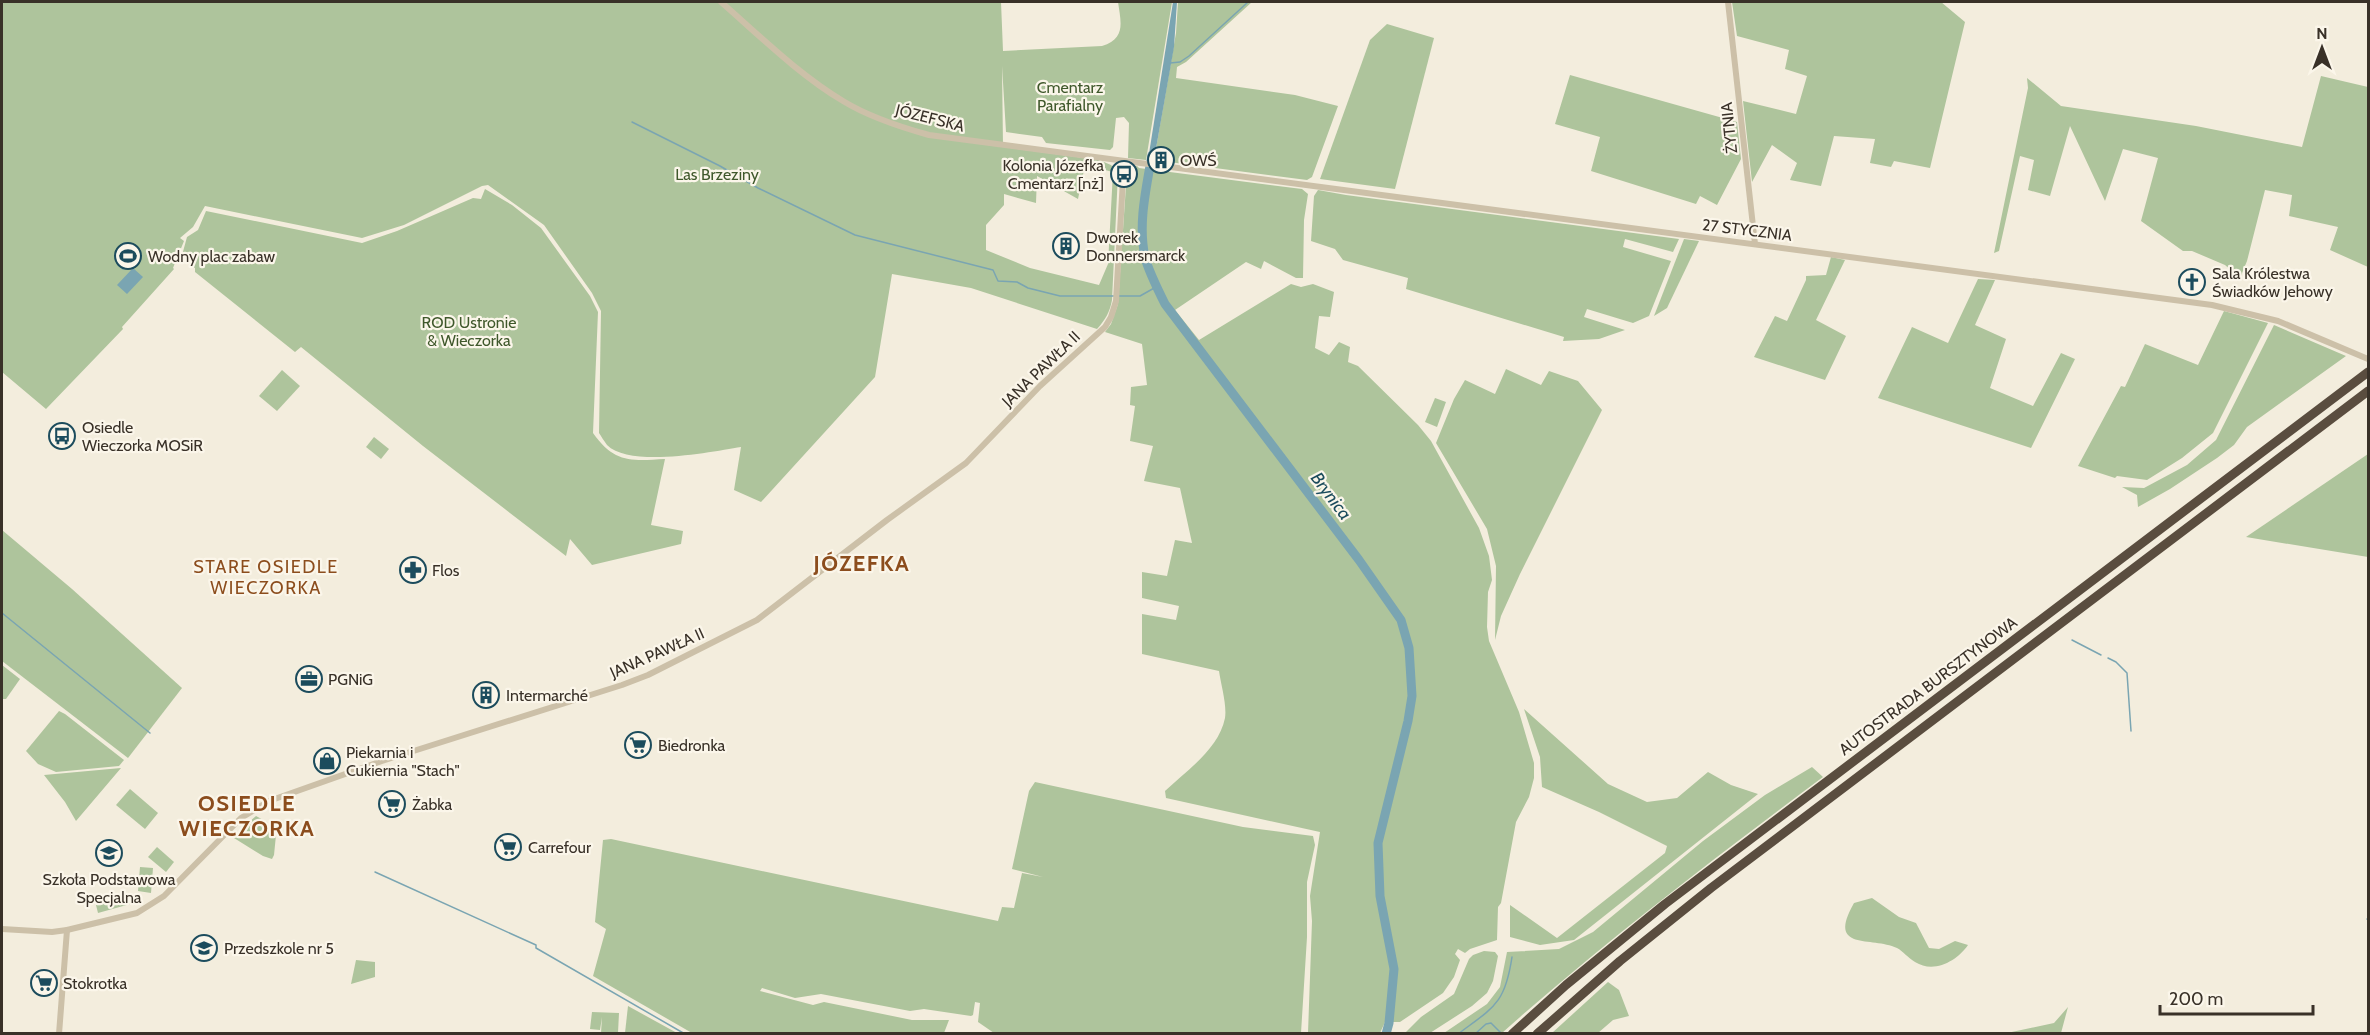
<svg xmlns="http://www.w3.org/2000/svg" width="2370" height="1035" font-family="Cabin,sans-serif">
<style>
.green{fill:#aec49c;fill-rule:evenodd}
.water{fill:#7aa5b2}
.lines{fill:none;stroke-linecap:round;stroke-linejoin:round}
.stream{stroke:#7aa5b2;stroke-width:1.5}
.river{stroke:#7aa5b2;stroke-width:9}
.tertiary{stroke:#ccc0a8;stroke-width:6}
.motorway{stroke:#5a4d3f;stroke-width:9}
.labels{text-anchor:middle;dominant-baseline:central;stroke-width:4.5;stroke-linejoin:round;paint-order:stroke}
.park-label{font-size:16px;fill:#3f582b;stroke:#fbf6ea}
.street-label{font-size:16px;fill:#393128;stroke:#fbf6ea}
.poi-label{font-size:16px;fill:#393128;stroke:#fbf6ea;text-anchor:start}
.water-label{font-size:18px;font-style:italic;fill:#1c4c5d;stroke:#fbf6ea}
.neighbourhood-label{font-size:18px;letter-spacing:1.5px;fill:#8c4d1d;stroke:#fbf6ea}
.district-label{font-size:22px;font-weight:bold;letter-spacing:1.5px;fill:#8c4d1d;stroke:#fbf6ea}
</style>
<rect width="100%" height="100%" fill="#f3eddd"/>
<!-- green -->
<g class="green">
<path d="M2,2H1001L1003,51L1102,46C1126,38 1121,23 1118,2H1172L1146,160L1128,158L1129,123L1124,117L1116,118L1113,147L1110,150L1046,143L1042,137L1006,132L1002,66L1003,147L1099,160L1111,165L1118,173L1112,300C1110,312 1105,320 1097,329L971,288L892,274L875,377L761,502L734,490L741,447C711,452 630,468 607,445C604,441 601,436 599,433L601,311L592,293L544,225L488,185L482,186L404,225L362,238L205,206L193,227L180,238L184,241L173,268L174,269L122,327L123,329L46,409L2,372ZM1085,165L1113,172L1108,264L1099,285L1030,268L986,250V225L1004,205V194L1036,203L1037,176L1078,199Z"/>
<polygon points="1178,2 1252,2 1186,62 1177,67 1176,78 1295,95 1338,106 1312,177 1307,180 1154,160 1176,33"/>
<polygon points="1732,2 1941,2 1965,22 1930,168 1894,161 1891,167 1870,163 1875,139 1834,136 1821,186 1790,180 1797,163 1772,145 1752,182 1743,101 1796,114 1807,76 1785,69 1789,50 1737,36"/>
<polygon points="1387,24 1434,38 1395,189 1320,179 1370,40"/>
<polygon points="1570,75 1737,122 1741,159 1717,205 1700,196 1696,204 1591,171 1600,137 1555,124"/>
<polygon points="2321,76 2368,87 2368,267 2330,250 2338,227 2289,216 2292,195 2265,190 2247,261 2240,278 2225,265 2192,251 2183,251 2141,221 2158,158 2123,149 2105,201 2070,126 2050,196 2028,190 2034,160 2020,156 1999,251 1994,253 2028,88 2027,78 2061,106 2196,126 2302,147"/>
<path d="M1137,166L1139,168L1302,189L1308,194L1304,220L1303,278H1296L1264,261L1261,269L1246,262L1175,310L1199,340L1291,284L1301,287L1313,284L1334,292L1330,317L1319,316L1315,348L1329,355L1339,342L1350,347L1348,362L1358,366L1418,425L1431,441L1479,528L1489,556L1492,580L1488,592L1487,627L1489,641L1519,712L1534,763V778L1529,797L1516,822L1501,903L1498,907L1497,940L1470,949L1465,953L1458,949L1455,954L1460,960L1454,977L1443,993L1400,1022H1385L1380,1033H1308L1312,921L1310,896L1320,832L1166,798L1165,791C1186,771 1219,749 1225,718C1227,705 1221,685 1219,671L1142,654V614L1176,620L1179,606L1142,598V572L1167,576L1175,540L1192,543L1180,488L1144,481L1153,446L1130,441L1135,406L1130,405L1131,387L1147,385L1142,344L1105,332L1111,324L1118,304L1127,171L1130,167Z"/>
<path d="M485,189L512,205L541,228L590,296L598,312L593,433C614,463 631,461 665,459L651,525L683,531L681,544L592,565L570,539L566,556L423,446L301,347L295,352L195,272V268L181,259L187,237L198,230L206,211L362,243L397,231L473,198L481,199Z"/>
<polygon points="1318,190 1346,195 1679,239 1673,252 1625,239 1623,247 1671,261 1649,316 1633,323 1587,309 1584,317 1625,330 1599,339 1563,341 1564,337 1406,289 1408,278 1343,260 1335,249 1311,241 1314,196"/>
<polygon points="1684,239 1699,241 1667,308 1654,316"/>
<polygon points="1831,257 1845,260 1816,320 1846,336 1825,380 1754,357 1775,316 1787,321 1806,280 1806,276 1826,275"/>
<polygon points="1978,279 1995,280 1975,325 2006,339 1990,388 2033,406 2061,353 2075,359 2031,448 1878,398 1912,327 1948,343"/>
<polygon points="2224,311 2268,323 2213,433 2182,458 2147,480 2117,476 2115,478 2078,466 2121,386 2125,387 2145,344 2198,365"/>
<polygon points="2274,325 2346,356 2247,427 2234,445 2217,458 2170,489 2138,507 2137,495 2122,487 2144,488 2187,465 2216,440"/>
<polygon points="1506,369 1541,385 1549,371 1578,381 1602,410 1520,574 1501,616 1495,640 1496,566 1487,529 1436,443 1454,399 1465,380 1495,394"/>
<polygon points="282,370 300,386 277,411 259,396"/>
<polygon points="1435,398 1446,402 1437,427 1425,422"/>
<polygon points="374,437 389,449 381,459 366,447"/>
<polygon points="2368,454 2368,557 2246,537"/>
<polygon points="2,530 72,589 182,688 128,758 2,661"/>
<polygon points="2,665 20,679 6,699 2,699"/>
<polygon points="1524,709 1608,784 1647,802 1677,798 1708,772 1731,785 1758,794 1574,940 1540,945 1510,937 1510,905 1557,938 1665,853 1667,846 1599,812 1542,787 1540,757"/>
<polygon points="59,711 65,714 124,760 119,766 56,772 38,764 26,751"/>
<path d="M1812,767L1823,777C1713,859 1604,942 1502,1033H1444L1487,1004L1500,987L1507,952L1559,949L1593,932L1703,841L1765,795Z"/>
<polygon points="121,768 76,821 65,802 44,775"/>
<polygon points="1035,782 1243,827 1313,836 1315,845 1307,882 1307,937 1301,1033 994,1033 978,1022 980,1003 975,1002 973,1015 971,1016 924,1009 910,1011 821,994 795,998 762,988 760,991 813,1005 824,1002 912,1020 949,1020 944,1033 692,1033 593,976 606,929 595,922 603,840 611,839 998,921 1002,907 1014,908 1022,873 1043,877 1012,869 1029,791"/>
<polygon points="130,789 158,813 145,829 116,805"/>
<polygon points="256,816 267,822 271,832 276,835 274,855 272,859 263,856 234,838 242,828"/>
<polygon points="157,847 174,862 166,872 148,857"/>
<polygon points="140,867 153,868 151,893 138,891"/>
<path d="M1872,898L1899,917L1916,923L1929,948L1939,949L1955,941L1968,945C1957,961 1934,974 1915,962C1908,958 1903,951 1897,948C1872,936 1826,952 1854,903Z"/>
<polygon points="115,899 141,901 98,913 96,905"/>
<polygon points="1484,951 1495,952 1498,956 1493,981 1487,993 1472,1006 1430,1033 1405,1033 1421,1017 1454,994 1469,959 1473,955"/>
<polygon points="356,960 375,962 375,977 351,984"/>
<polygon points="1608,982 1619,990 1629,1016 1613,1020 1598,1033 1552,1033"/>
<polygon points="628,1006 677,1033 625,1033"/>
<polygon points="2068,1007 2061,1033 2007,1033 2054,1023"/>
<polygon points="592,1012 619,1013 618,1033 601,1033 602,1017 600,1030 590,1029"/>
</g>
<!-- water -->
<g class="water">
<polygon points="1173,2 1177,2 1174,47 1154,160 1148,160"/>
<polygon points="124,242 137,254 123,270 117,265 123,258 115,251"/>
<polygon points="133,268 143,277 127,294 117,285"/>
</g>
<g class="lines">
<!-- stream -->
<g class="stream">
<polyline points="1170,63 1180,62 1189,56 1248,2"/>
<polyline points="632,122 720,166 758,188 855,235 993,270 998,281 1017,282 1028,288 1060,296 1114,296"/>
<polyline points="1119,296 1140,296 1156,287"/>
<polyline points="2,613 150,733"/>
<polyline points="2072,640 2101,655"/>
<polyline points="2108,658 2116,662 2127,673 2131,731"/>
<polyline points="375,872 536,945 536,948 685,1034"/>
<polyline points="2367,919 2368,920"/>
<path d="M1458,1034C1494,1007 1505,1004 1512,957"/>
<polyline points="1475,1034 1486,1024 1491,1023 1502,1034"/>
</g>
<!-- river -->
<path class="river" d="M1152,155C1146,189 1137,228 1146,261C1151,276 1158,290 1165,304L1359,560L1401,620L1409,648L1412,696L1408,721L1378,843L1380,896L1394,969L1389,1023L1386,1034"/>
<!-- tertiary -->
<g class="tertiary">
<path d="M721,2C760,36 798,74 843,101C869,117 900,127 929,135L2212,305L2278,321L2368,359"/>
<polyline points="1728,2 1755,244"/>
<polyline points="2,929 52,932 67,930 137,913 164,896 241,818 269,801 382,761 622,685 648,675 757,620 887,520 966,463 1040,386 1105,327 1111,317 1116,301 1124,162"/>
<polyline points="59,1034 67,930"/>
</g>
<!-- motorway -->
<g class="motorway">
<polyline points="1512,1034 1566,985 1665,904 2368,372"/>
<polyline points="1537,1034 1620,961 1711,888 2368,391"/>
</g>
</g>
<!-- icons -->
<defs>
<symbol id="building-ring" viewBox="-11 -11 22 22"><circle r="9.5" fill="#fbf6ea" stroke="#1c4c5d" stroke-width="1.5"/><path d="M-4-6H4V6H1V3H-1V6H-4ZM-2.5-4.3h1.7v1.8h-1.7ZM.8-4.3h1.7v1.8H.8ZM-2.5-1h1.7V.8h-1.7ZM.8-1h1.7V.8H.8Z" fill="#1c4c5d"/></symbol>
<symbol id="bus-ring" viewBox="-11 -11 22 22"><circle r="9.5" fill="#fbf6ea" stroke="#1c4c5d" stroke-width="1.5"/><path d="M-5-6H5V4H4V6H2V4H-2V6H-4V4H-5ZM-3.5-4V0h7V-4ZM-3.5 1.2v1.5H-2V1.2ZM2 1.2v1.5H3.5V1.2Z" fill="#1c4c5d"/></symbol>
<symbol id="stadium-ring" viewBox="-11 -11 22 22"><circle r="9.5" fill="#fbf6ea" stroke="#1c4c5d" stroke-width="1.5"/><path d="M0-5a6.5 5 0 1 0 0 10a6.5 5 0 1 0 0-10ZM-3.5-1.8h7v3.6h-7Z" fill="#1c4c5d"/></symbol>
<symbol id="church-ring" viewBox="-11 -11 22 22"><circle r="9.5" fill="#fbf6ea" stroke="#1c4c5d" stroke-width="1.5"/><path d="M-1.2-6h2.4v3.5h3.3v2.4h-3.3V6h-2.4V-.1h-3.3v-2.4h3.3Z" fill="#1c4c5d"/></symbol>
<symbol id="pharmacy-ring" viewBox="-11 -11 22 22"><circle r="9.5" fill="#fbf6ea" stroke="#1c4c5d" stroke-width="1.5"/><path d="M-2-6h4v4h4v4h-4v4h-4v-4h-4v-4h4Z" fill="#1c4c5d"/></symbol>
<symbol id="office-ring" viewBox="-11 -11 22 22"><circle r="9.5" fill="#fbf6ea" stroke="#1c4c5d" stroke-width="1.5"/><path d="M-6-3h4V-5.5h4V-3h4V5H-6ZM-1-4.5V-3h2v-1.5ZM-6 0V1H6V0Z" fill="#1c4c5d"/></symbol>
<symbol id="supermarket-ring" viewBox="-11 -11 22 22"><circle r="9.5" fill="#fbf6ea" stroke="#1c4c5d" stroke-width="1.5"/><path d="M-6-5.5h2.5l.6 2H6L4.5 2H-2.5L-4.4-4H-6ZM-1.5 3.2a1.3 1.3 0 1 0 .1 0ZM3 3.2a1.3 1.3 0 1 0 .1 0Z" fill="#1c4c5d"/></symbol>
<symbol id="shop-ring" viewBox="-11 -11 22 22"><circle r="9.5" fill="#fbf6ea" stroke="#1c4c5d" stroke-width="1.5"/><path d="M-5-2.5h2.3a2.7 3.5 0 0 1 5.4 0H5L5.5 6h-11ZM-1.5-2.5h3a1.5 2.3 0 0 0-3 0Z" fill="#1c4c5d"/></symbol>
<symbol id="school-ring" viewBox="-11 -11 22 22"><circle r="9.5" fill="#fbf6ea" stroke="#1c4c5d" stroke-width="1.5"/><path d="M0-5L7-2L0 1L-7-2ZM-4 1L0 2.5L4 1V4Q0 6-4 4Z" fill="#1c4c5d"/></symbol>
</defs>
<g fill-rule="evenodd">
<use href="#building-ring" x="1146" y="145" width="30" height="30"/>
<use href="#bus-ring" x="1109" y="159" width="30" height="30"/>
<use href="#building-ring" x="1051" y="231" width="30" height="30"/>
<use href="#stadium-ring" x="113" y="241" width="30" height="30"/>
<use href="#church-ring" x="2177" y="267" width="30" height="30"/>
<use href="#bus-ring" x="47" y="421" width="30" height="30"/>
<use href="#pharmacy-ring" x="398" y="555" width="30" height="30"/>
<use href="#office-ring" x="294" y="664" width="30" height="30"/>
<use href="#building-ring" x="471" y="680" width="30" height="30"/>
<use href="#supermarket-ring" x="623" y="730" width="30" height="30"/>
<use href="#shop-ring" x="312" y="746" width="30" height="30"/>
<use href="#supermarket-ring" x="377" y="789" width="30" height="30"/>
<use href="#supermarket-ring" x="493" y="832" width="30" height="30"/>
<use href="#school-ring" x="94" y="838" width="30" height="30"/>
<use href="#school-ring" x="189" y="933" width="30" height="30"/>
<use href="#supermarket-ring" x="29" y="968" width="30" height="30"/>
</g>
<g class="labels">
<!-- park labels -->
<g class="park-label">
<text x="1070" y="87">Cmentarz<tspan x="1070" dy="18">Parafialny</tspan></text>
<text x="717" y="174">Las Brzeziny</text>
<text x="469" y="322">ROD Ustronie<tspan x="469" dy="18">&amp; Wieczorka</tspan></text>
</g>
<!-- street labels -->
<g class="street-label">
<text transform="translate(930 118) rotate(14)">JÓZEFSKA</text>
<text transform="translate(1729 128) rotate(-96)">ŻYTNIA</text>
<text transform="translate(1747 230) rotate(7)">27 STYCZNIA</text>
<text transform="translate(1041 369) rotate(-44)">JANA PAWŁA II</text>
<text transform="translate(657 653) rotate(-24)">JANA PAWŁA II</text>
<text transform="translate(1928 686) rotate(-37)">AUTOSTRADA BURSZTYNOWA</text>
</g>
<!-- poi labels -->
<g class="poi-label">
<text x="1180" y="160">OWŚ</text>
<text x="1104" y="165" text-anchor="end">Kolonia Józefka<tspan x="1104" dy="18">Cmentarz [nż]</tspan></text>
<text x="1086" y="237">Dworek<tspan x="1086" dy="18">Donnersmarck</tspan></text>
<text x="148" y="256">Wodny plac zabaw</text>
<text x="2212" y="273">Sala Królestwa<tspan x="2212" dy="18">Świadków Jehowy</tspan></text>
<text x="82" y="427">Osiedle<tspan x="82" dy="18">Wieczorka MOSiR</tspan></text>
<text x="432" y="570">Flos</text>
<text x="328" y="679">PGNiG</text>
<text x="506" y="695">Intermarché</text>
<text x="658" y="745">Biedronka</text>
<text x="346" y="752">Piekarnia i<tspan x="346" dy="18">Cukiernia "Stach"</tspan></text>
<text x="412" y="804">Żabka</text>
<text x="528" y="847">Carrefour</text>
<text x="109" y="879" text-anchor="middle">Szkoła Podstawowa<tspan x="109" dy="18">Specjalna</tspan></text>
<text x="224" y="948">Przedszkole nr 5</text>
<text x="63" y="983">Stokrotka</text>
</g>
<!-- water labels -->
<g class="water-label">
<text transform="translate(1331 496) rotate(53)">Brynica</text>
</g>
<!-- neighbourhood labels -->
<g class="neighbourhood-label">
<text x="266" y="567">STARE OSIEDLE<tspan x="266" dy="21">WIECZORKA</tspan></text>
</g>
<!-- district labels -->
<g class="district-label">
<text x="862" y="563">JÓZEFKA</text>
<text x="247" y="803">OSIEDLE<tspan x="247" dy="25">WIECZORKA</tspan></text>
</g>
</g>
<!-- border -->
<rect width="2370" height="1035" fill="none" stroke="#393128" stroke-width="6"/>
<!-- north arrow -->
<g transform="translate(2322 48)" stroke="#fbf6ea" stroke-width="4.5" paint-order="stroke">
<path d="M0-4.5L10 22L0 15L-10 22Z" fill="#393128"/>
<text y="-9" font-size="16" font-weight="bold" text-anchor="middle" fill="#393128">N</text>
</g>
<!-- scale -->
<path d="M2160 1005v9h153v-9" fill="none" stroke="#393128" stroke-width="3"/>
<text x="2169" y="1005" font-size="18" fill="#393128" stroke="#fbf6ea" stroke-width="4.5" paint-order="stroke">200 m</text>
</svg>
